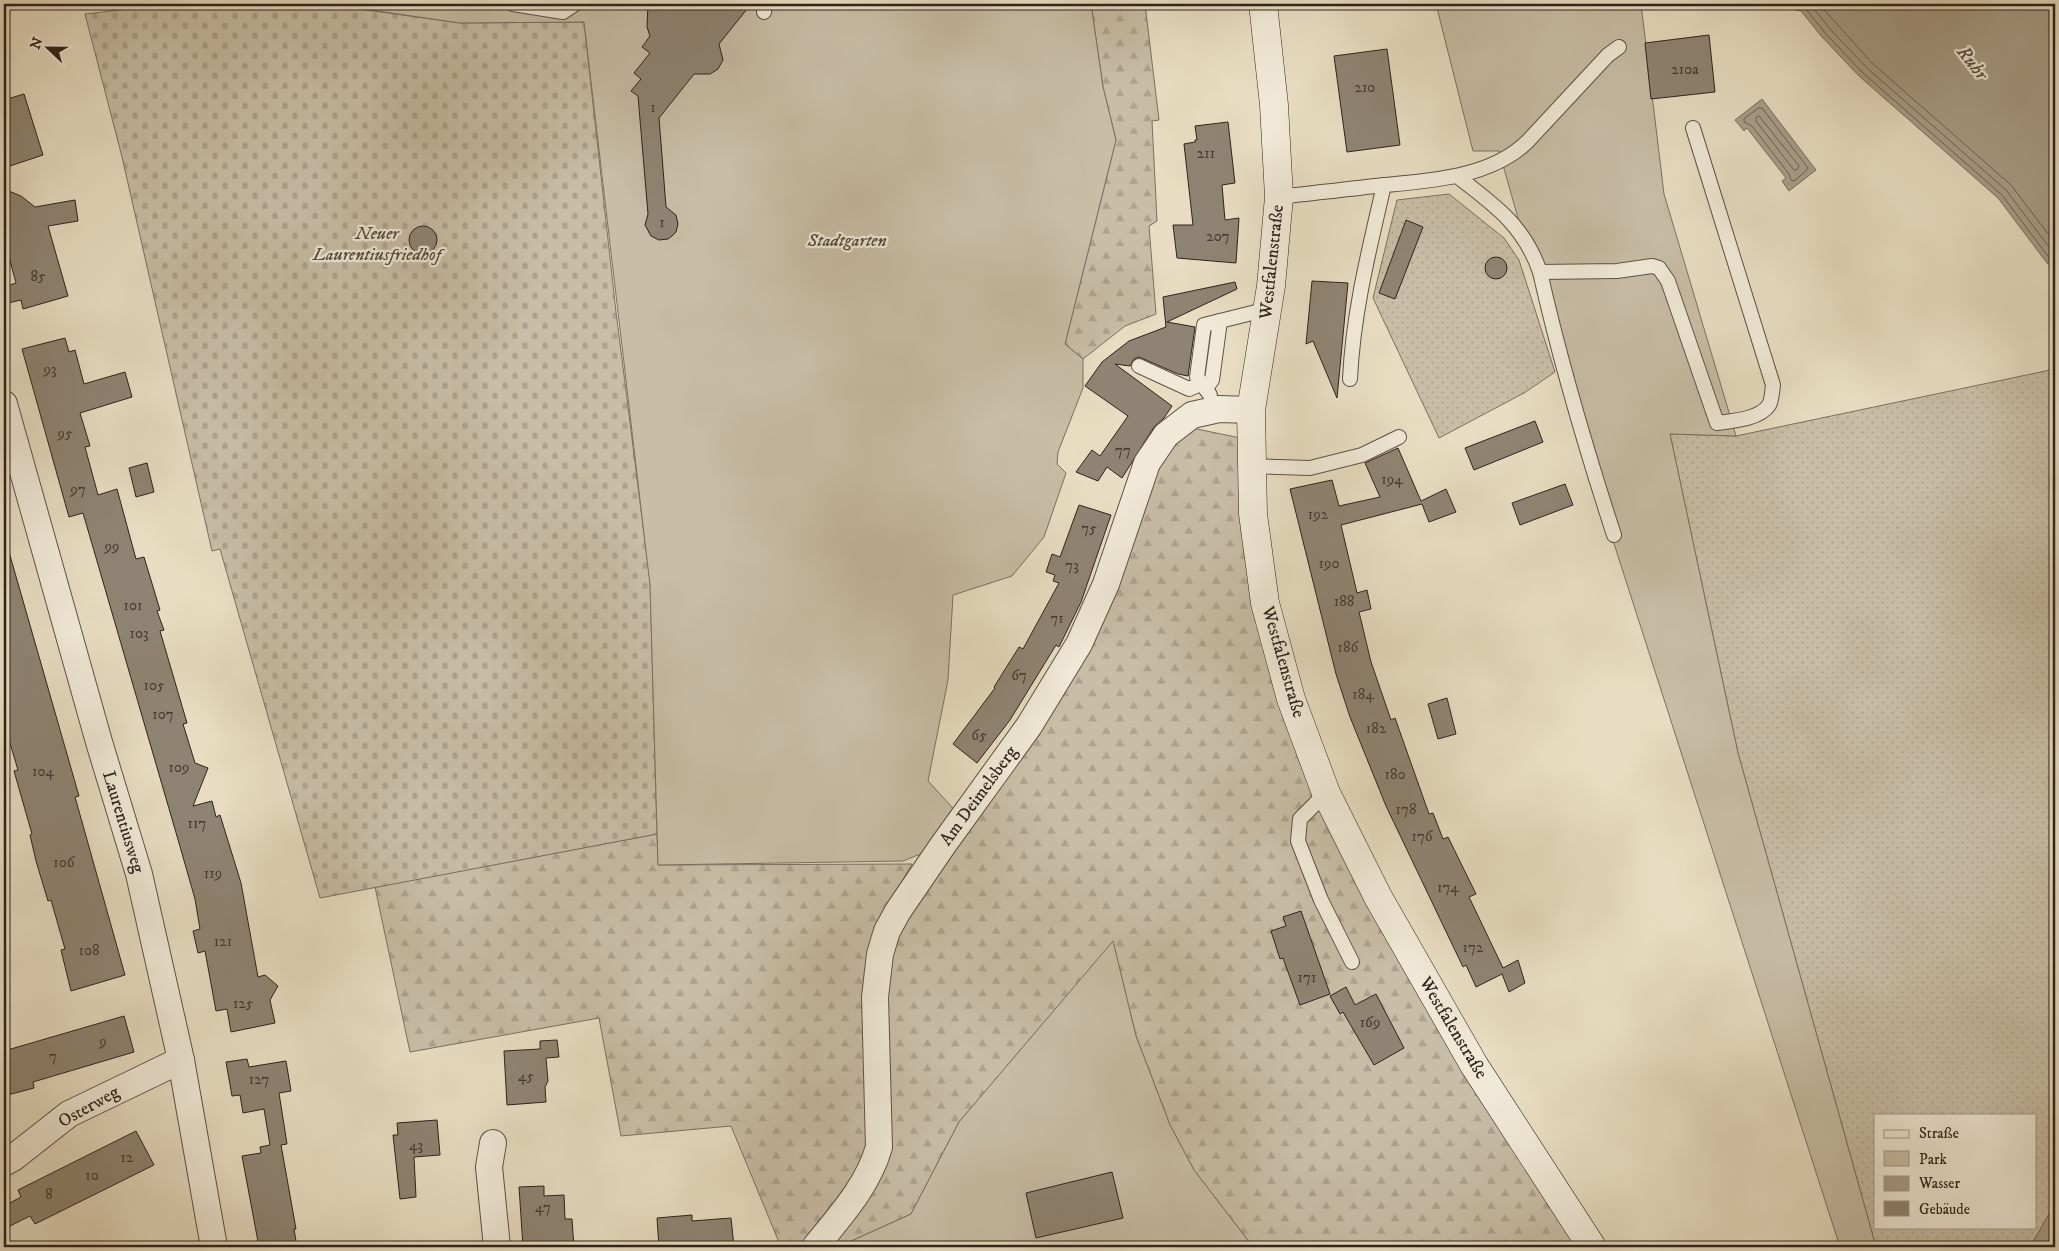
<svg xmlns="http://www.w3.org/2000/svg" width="2059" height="1251" font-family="'IM FELL DW Pica',serif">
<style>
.grass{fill:url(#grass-dots);stroke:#7b7062;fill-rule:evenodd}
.forest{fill:url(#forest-firs);stroke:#7b7062}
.cemetery{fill:url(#cemetery-stones);stroke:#7b7062}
.green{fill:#c8bda6;stroke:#7b7062}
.water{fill:#a99e8a;stroke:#786d5e}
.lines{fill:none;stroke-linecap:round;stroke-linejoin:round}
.shore{stroke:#6c6054;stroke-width:1}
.building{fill:#8f8473;stroke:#2e231d}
.service-casing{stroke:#5c5246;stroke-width:16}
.minor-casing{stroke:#5c5246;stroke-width:28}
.secondary-casing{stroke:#2e231d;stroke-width:29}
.service{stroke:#f0e9d7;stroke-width:14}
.minor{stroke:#f0e9d7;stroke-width:26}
.secondary{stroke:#f0e9d7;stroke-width:28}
.labels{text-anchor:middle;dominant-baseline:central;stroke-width:4.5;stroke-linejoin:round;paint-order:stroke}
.number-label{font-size:15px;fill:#463b32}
.park-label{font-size:18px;font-style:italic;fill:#544a3f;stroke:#f0e9d7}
.street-label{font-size:18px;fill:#2e231d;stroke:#f0e9d7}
.water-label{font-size:19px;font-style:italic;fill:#594e43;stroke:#f0e9d7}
</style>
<defs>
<pattern id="grass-dots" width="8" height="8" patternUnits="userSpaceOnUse" patternTransform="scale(1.25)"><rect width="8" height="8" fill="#c8bda6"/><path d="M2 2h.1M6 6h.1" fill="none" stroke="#aca28e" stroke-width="1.8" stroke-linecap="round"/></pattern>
<pattern id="forest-firs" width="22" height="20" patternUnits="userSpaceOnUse" patternTransform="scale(1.25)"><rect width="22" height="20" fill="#c8bda6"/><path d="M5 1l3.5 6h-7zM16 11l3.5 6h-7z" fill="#aca28e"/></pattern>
<pattern id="cemetery-stones" width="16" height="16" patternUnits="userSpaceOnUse" patternTransform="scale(1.25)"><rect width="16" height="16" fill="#c8bda6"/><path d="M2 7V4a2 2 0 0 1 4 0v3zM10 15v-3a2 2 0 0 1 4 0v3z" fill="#aca28e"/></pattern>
</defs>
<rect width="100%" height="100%" fill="#e8ddc2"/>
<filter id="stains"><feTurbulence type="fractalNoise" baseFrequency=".004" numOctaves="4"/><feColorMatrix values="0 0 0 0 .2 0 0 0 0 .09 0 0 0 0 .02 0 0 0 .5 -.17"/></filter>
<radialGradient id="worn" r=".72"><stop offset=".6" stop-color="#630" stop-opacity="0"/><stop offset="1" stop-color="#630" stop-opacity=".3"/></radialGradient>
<!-- grass -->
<g class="grass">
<polygon points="1449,194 1504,238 1519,260 1555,372 1524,393 1439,438 1373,298 1397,200"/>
<path d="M2055,369V1204L2030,1247H1876L1738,753L1670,434L1736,436ZM1875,1115H2035V1227H1875Z"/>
</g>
<!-- forest -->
<g class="forest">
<polygon points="1091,4 1145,4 1159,120 1152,121 1157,221 1149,226 1156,314 1125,326 1083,359 1065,344 1116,140 1103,87"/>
<polygon points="1192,428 1250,440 1252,514 1325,793 1590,1247 1253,1247 1194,1170 1170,1125 1136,1036 1113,942 959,1122 911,1214 838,1247 822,1247 864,1192 886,968 903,922 1028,738 1158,451"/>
<polygon points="657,834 658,865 912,864 883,914 868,1140 858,1170 808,1247 781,1247 731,1126 621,1136 599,1018 410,1052 375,887"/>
</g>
<!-- cemetery -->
<polygon class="cemetery" points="174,4 323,4 460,23 584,22 616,312 650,581 657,834 320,898 220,549 212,551 122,157 85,14"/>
<!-- green -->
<g class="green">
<polygon points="350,4 1091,4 1103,87 1116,140 1065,344 1083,359 1083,388 1058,452 1057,464 1066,473 1044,537 1012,576 953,595 948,680 928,781 960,816 938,847 903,861 658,865 650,585 584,22 460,23 350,7"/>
<polygon points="1436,4 1641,4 1664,194 1736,436 1670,434 1738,753 1876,1247 1840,1247 1582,444 1499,151 1473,151"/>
<polygon points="1113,941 1136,1036 1170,1125 1194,1170 1253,1247 838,1247 911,1214 959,1122"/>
</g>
<!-- water -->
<g class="water">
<polygon points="1788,4 2055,4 2055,269 2047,263 1998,198 1859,76 1822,37 1801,11 1792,9"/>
<polygon points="1762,99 1816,170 1789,191 1782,181 1786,178 1747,128 1744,131 1735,120"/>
<polygon points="2055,1204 2055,1247 2030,1247"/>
</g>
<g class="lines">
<!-- shore -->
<g class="shore">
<polyline points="1795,4 1805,8 1826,34 1863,73 2002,195 2050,259 2055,263"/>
<polyline points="1810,4 1831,30 1867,68 2006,190 2055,255"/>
<polyline points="1819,4 1872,63 2011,185 2055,243"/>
<polygon points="1759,108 1762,108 1808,168 1807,170 1794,181 1791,180 1789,174 1752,126 1744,122 1744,119"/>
<polygon points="1759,116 1799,166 1797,170 1794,170 1756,121 1756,118"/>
</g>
</g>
<!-- building -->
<g class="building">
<polygon points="648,4 751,4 719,44 723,60 718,69 710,74 694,74 659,118 666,207 676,215 678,224 676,232 672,236 668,239 659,240 651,236 645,225 648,214 638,96 631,91 641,79 634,73 650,53 642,47 650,36 647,27"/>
<polygon points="1709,35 1715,92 1651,99 1645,43"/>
<polygon points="1387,49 1400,145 1347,152 1334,56"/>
<polygon points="24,94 43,155 4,168 4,100"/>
<polygon points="1228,122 1235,183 1222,185 1225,220 1239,218 1236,263 1177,258 1173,225 1193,225 1184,144 1195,142 1195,140 1197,140 1195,126"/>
<polygon points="4,189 21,196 35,207 75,200 78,221 48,226 68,296 23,309 21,300 4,304 4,287 16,283 4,238"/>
<polygon points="1406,220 1423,227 1395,299 1379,293"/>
<circle cx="423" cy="240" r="14"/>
<circle cx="1496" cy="268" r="11"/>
<polygon points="1312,281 1348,283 1337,398 1313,341 1306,344"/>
<polygon points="1235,282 1237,289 1167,322 1195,327 1188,376 1178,374 1139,357 1134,359 1130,366 1115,364 1172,406 1164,418 1154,427 1122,478 1107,467 1098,481 1076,472 1092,450 1100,456 1128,416 1085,386 1102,362 1129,341 1166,327 1163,297"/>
<polygon points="65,338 69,352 75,350 84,384 125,372 132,397 80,413 90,446 85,447 98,495 117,489 136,559 144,557 160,610 157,611 164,630 160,631 187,723 183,724 195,763 208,768 193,806 212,801 216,817 220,815 241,883 258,977 265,975 278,986 270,1000 275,1023 231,1032 227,1009 216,1011 205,951 198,953 193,931 200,929 195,899 179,843 83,513 69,517 22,349"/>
<polygon points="1535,421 1543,442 1474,470 1465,448"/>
<polygon points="1398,448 1421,501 1446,489 1456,512 1429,522 1422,504 1341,525 1357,593 1367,590 1371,609 1359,612 1371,662 1391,720 1395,718 1429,814 1433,813 1443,839 1448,837 1476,894 1469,897 1503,968 1518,960 1525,983 1509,992 1502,974 1476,987 1466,965 1463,967 1386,806 1350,717 1336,674 1290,489 1332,480 1339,506 1380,497 1365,463"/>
<polygon points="147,463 154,492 136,497 129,468"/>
<polygon points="1565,484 1573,505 1520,525 1512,503"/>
<polygon points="1079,505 1111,515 1081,602 1059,647 1056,645 1010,720 977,763 953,744 995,688 994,687 1019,647 1023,649 1059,583 1053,581 1055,575 1046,572 1052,554 1060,557"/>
<polygon points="9,552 79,796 75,797 125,975 71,991 61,950 65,949 51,900 48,901 36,861 30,835 32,834 14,771 18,770 4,723 4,553"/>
<polygon points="1447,698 1456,734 1438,739 1428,704"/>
<polygon points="1301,911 1330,994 1300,1005 1283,958 1280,959 1271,931 1286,926 1283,917"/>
<polygon points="1346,987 1355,1005 1376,994 1404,1048 1374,1065 1343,1012 1340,1014 1330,996"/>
<polygon points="124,1016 134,1052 33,1082 34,1088 4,1096 4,1051"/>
<polygon points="557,1040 559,1057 546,1058 548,1081 545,1087 546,1102 507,1105 504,1051 540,1049 540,1041"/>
<polygon points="247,1059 249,1067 286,1061 291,1091 279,1093 287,1144 281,1145 296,1229 294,1229 297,1247 259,1247 242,1156 261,1153 260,1147 270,1145 264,1109 243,1113 240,1095 232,1096 226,1062"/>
<polygon points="437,1120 440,1155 414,1157 416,1197 400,1199 393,1135 398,1135 397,1123"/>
<polygon points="136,1131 154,1165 35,1224 30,1216 4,1229 4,1206 21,1197 18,1190"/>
<polygon points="1112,1172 1123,1218 1036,1238 1026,1193"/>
<polygon points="544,1186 544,1196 564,1195 565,1219 572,1219 574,1247 523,1247 519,1187"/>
<polygon points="692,1215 692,1221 731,1218 734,1247 659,1247 657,1218"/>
</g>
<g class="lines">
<defs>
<g id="service">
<polyline points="513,4 563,12 575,4"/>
<polyline points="764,12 765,4"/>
<path d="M1458,177C1496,206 1524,226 1540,272L1617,271L1652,266L1659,268L1668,281L1717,423C1733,421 1760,419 1769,405C1772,400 1772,391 1773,385L1693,128"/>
<path d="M1279,197C1311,193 1343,190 1375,186C1425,181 1489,179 1527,142L1608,55L1619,47"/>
<path d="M1540,272C1560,361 1586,449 1614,535"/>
<polyline points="1139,366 1189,389 1203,383"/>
<path d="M1350,379C1353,313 1369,250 1384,185"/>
<polyline points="1206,388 1212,380 1220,321 1268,309"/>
<polyline points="1210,395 1197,377 1204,325 1220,321"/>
<polyline points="1251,466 1310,468 1362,455 1399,437"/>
<polyline points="1326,793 1300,819 1298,841 1321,900 1352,962"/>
</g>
<g id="minor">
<polyline points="4,404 99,742 139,874 181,1060 214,1247"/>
<polyline points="493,1143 489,1167 497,1247"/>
<polyline points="4,1163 13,1158 69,1114 181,1060"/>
<path d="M815,1247C840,1216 868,1186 879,1147L875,997L880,954L887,931L898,911L943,845L1029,726L1079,644L1106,584L1147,463L1166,435L1192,415L1219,409L1251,410"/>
</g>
<polyline id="secondary" points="1263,4 1274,105 1279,197 1271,286 1251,410 1253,514 1265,603 1291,699 1326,793 1378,897 1474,1065 1592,1247"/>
</defs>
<!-- service casing -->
<use href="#service" class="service-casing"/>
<!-- minor casing -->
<use href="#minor" class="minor-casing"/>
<!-- secondary casing -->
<use href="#secondary" class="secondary-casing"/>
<!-- service -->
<use href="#service" class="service"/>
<!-- minor -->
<use href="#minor" class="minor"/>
<!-- secondary -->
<use href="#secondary" class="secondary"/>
</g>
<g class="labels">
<!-- number labels -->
<g class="number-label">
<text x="1685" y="69">210a</text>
<text x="1365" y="87">210</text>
<text x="653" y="107">1</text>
<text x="1206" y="153">211</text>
<text x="662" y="222">1</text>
<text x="1218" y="236">207</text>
<text x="38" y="276">85</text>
<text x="50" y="369">93</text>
<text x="65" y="433">95</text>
<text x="1123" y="450">77</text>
<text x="1392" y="479">194</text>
<text x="78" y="489">97</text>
<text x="1318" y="514">192</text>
<text x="1089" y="528">75</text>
<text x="112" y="546">99</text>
<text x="1329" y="563">190</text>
<text x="1072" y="565">73</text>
<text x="1344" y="601">188</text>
<text x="133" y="605">101</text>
<text x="1057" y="618">71</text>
<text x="139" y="633">103</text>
<text x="1348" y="647">186</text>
<text x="1019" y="675">67</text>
<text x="154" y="685">105</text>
<text x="1363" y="694">184</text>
<text x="163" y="714">107</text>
<text x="1376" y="728">182</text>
<text x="979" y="735">65</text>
<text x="179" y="767">109</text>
<text x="43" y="771">104</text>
<text x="1395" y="774">180</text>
<text x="1406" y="809">178</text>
<text x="197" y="823">117</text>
<text x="1422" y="836">176</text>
<text x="64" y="862">106</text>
<text x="213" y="873">119</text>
<text x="1448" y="887">174</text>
<text x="223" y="941">121</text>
<text x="1473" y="947">172</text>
<text x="89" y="950">108</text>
<text x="1307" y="977">171</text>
<text x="243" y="1003">125</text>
<text x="1370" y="1022">169</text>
<text x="103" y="1041">9</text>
<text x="53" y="1056">7</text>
<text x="526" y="1076">45</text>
<text x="259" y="1079">127</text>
<text x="416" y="1145">43</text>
<text x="127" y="1157">12</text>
<text x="92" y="1175">10</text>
<text x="49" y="1194">8</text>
<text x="543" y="1207">47</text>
</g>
<!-- park labels -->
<g class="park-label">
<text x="377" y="234">Neuer<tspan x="377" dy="21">Laurentiusfriedhof</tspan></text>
<text x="847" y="241">Stadtgarten</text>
</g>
<!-- street labels -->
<g class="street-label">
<text transform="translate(1272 262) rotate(-84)">Westfalenstraße</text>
<text transform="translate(1283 662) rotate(74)">Westfalenstraße</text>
<text transform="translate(979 796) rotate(-54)">Am Deimelsberg</text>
<text transform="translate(123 822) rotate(73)">Laurentiusweg</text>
<text transform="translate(1453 1028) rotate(59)">Westfalenstraße</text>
<text transform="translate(89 1107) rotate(-29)">Osterweg</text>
</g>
<!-- water labels -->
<g class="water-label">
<text transform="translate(1972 63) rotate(52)">Ruhr</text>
</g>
</g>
<!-- margin -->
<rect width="2059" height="1251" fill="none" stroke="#e8ddc2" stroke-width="20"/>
<rect x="5" y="5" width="2049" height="1241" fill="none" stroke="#2e231d" stroke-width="2.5"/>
<rect x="10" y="10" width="2039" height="1231" fill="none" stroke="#2e231d"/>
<!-- legend -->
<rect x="1874" y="1114" width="162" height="115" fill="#f0e9d7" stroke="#a29a8d"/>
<rect x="1884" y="1130" width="25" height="8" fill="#f0e9d7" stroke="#a29a8d"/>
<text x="1919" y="1138" font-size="15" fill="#2e231d">Straße</text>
<rect x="1884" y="1151" width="25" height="15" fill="#c8bda6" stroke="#a29a8d"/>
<text x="1919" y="1164" font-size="15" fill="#2e231d">Park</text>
<rect x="1884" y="1176" width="25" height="15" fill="#a99e8a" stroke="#a29a8d"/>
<text x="1919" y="1188" font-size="15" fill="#2e231d">Wasser</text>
<rect x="1884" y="1201" width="25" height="15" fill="#8f8473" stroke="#a29a8d"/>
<text x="1919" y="1214" font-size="15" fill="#2e231d">Gebäude</text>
<!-- north arrow -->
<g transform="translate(48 48) rotate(292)" stroke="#f0e9d7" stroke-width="4" paint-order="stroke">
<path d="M0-4L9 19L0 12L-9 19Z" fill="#2e231d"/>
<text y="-8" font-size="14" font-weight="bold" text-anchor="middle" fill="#2e231d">N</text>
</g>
<rect width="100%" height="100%" filter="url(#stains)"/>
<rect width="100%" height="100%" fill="url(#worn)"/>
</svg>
